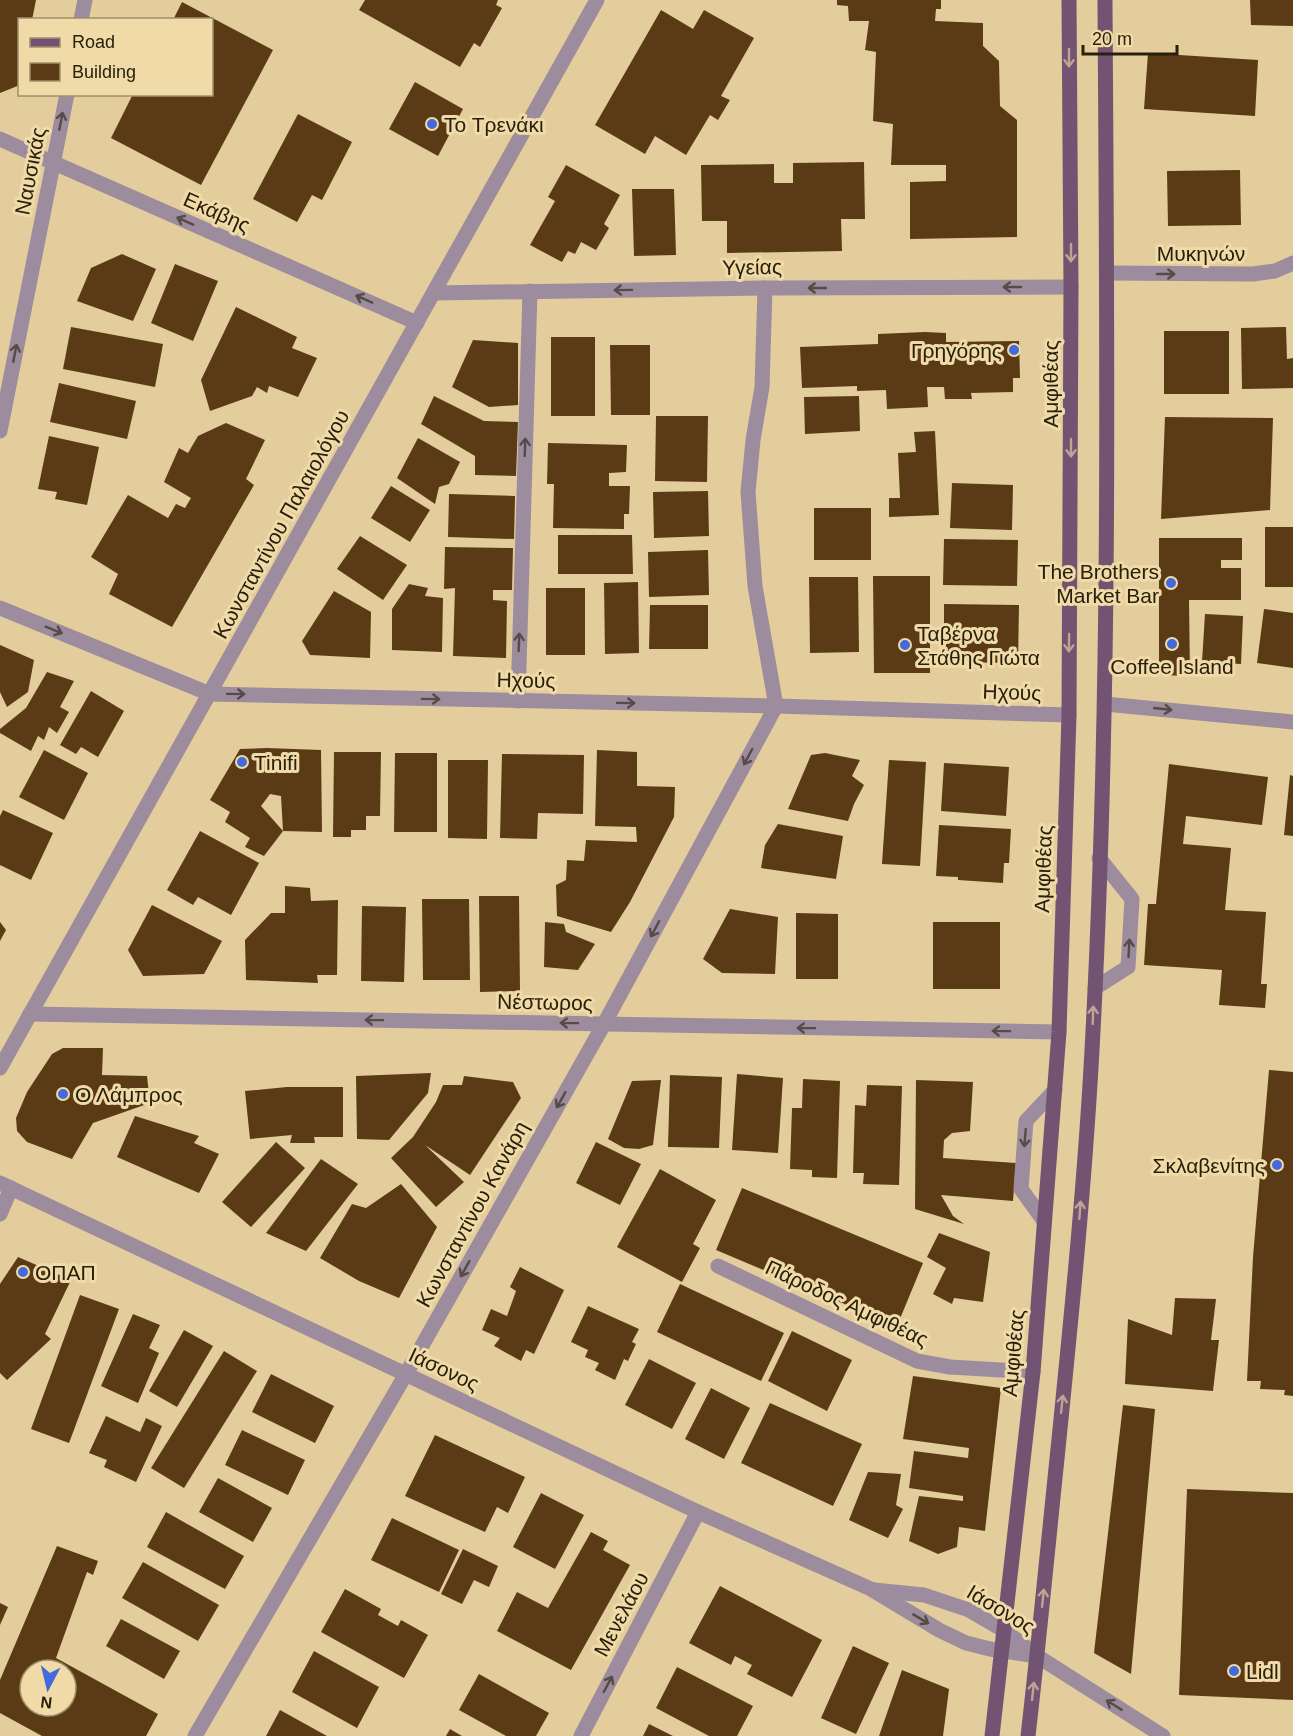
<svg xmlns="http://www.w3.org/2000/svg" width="1293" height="1736" font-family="Arial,sans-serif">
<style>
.building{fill:#5b3b15;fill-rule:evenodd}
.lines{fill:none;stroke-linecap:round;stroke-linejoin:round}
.minor{stroke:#9d8c9d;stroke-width:15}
.major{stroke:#725472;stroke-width:15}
.oneway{stroke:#bea492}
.oneway2{stroke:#574b47}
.poi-dot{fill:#4469db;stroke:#f0daa8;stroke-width:2}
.labels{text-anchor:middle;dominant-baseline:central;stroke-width:6;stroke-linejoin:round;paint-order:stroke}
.poi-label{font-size:21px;fill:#28200d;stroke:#f0daa8;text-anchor:start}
.street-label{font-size:21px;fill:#28200d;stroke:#f0daa8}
</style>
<rect width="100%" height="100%" fill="#e3cd9c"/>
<!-- building -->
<g class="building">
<polygon points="0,0 36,0 32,20 20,20 20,85 0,93"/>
<polygon points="365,0 498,0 496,5 502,8 480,47 474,43 460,67 359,10"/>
<polygon points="837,0 941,0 941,9 936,9 935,21 983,23 983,46 999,61 1000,106 1017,120 1017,237 910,239 910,182 946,181 946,165 891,165 893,124 873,121 876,52 865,50 869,21 849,21 848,6 837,5"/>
<polygon points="1250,0 1293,0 1293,26 1251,25"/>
<polygon points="182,2 273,50 201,185 111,138 133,94 212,94 212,20 173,20"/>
<polygon points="661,10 693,29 704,10 754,38 721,96 730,100 718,120 710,115 686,155 655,136 645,154 595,125"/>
<polygon points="1148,53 1258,60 1255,116 1144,109"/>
<polygon points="415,82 463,109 438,156 389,129"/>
<polygon points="298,114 352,142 322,200 312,195 297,222 253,199"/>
<polygon points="864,162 865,219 841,219 842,251 727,253 727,221 702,221 701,165 774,164 774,183 793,183 793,163"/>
<polygon points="566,165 620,195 604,224 609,228 596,250 581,242 575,254 568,251 562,262 530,245 555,201 548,197"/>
<polygon points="1240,170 1241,225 1168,226 1167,171"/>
<polygon points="632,189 674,189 676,255 634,256"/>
<polygon points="122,254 156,269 133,321 77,301 91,268"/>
<polygon points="175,264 218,281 193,341 151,323"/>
<polygon points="236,307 297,337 292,348 317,358 298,397 269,386 267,393 257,387 252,396 210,411 201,380"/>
<polygon points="71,327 163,344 155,387 63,369"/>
<polygon points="1286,327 1287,359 1293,358 1293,388 1242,389 1241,328"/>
<rect x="1164" y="331" width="65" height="63"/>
<polygon points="925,332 946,333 946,342 1019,341 1020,378 1013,378 1013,392 971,393 972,399 945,399 944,387 927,387 928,407 887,409 886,390 857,391 857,386 802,388 800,347 878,344 878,334"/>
<rect x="551" y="337" width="44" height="79"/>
<polygon points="473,340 518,343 518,405 489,407 452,387"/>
<polygon points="610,345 650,345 650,415 611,415"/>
<polygon points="59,383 136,401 127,439 50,422"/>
<polygon points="434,396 484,421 518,422 516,476 475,475 475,456 421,424"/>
<polygon points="859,396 860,431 805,434 804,397"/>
<polygon points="656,416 708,416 707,482 655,481"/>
<polygon points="1165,417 1273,418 1270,510 1161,519"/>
<polygon points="226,423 265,440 246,479 254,485 172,627 109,594 118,574 91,557 128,495 168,518 176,504 185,508 191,498 164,482 179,448 188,453 198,436"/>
<polygon points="935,431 939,515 889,517 889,498 900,498 898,453 916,452 914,432"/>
<polygon points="49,436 99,447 87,505 55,499 57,492 38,489"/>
<polygon points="418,438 460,462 449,484 439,487 435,504 397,478"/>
<polygon points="548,443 627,445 626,472 609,473 609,486 630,486 629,514 624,514 624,529 553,528 554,484 547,484"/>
<polygon points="952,483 1013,485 1012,530 950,528"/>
<polygon points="391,486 430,510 410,542 371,518"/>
<polygon points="708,491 709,536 654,538 653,492"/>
<polygon points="449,494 515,496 514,539 448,537"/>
<rect x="814" y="508" width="57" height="52"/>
<rect x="1265" y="527" width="28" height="60"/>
<polygon points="558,535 632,535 633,574 558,574"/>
<polygon points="360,536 407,565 383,600 337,569"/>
<polygon points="1159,538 1242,538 1242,560 1221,560 1221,568 1241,568 1241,600 1189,600 1190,676 1159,675"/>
<polygon points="944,539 1018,540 1017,586 943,585"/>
<polygon points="445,547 513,548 512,590 493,590 493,600 507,601 506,658 453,656 455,588 444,589"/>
<polygon points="708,550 709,595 649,597 648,552"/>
<polygon points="873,576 930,576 930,673 874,673"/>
<polygon points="809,577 858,577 859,652 810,653"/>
<polygon points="638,582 639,653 605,654 604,583"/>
<polygon points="409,584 428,588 425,596 443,598 442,652 392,650 392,609"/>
<rect x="546" y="588" width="39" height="67"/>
<polygon points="334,591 371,612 370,658 310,655 302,641"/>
<polygon points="944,604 1019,605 1018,663 944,662"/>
<polygon points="650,605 708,605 708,649 649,649"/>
<polygon points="1264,609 1293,613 1293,668 1257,663"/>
<polygon points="1205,614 1243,616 1241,664 1202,662"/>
<polygon points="0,645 34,660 28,692 7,707 0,692"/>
<polygon points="47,672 74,681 60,707 69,712 57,733 49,727 44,740 38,736 31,751 0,733 0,729 26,708"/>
<polygon points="91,691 124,711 98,757 81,747 76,754 60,745"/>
<polygon points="267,748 321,750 322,832 283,831 281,796 270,794 261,806 283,831 264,856 245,847 250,838 225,822 230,812 210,800 240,749"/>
<polygon points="44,750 88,773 64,820 19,797"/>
<polygon points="597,750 637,752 637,786 675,787 674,817 630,902 611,932 557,916 556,885 566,880 567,860 584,861 586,840 637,842 636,827 595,826"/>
<polygon points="334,752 381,752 380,816 366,816 366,830 351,830 351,837 333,837"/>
<polygon points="395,753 437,753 437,832 394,832"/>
<polygon points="825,753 860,760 852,776 864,785 854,804 848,821 788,809 811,755"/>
<polygon points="502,754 584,755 583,814 538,813 537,839 500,838"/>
<polygon points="448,760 488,760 487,839 448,838"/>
<polygon points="889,760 926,762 920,866 882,864"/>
<polygon points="944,763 1009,767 1006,816 941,811"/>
<polygon points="1169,764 1268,777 1262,825 1186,816 1183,844 1231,848 1225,910 1266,912 1261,984 1267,984 1265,1008 1219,1005 1222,970 1144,965 1148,904 1156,904"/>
<polygon points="1290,775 1293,776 1293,836 1284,835"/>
<polygon points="3,810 53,833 31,880 0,865 0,816"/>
<polygon points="778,824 843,836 836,879 761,868 765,845"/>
<polygon points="939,825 1011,829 1009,863 1004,863 1003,883 958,880 958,877 936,876"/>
<polygon points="200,831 259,863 231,915 198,897 193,905 167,890"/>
<polygon points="285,886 310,888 311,901 338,900 337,975 317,975 318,983 246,980 245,940 271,913 285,913"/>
<polygon points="479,896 519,896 520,991 480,992"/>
<polygon points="422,899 469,899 470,980 423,980"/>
<polygon points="152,905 222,941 204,974 143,976 128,950"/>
<polygon points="362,906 406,907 404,982 361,981"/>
<polygon points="730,909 778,917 775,974 722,973 703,959"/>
<polygon points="796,913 838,914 838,979 796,979"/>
<polygon points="0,922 6,930 0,941"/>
<polygon points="545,922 564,924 566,932 595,944 578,970 544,967"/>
<rect x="933" y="922" width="67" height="67"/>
<polygon points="63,1048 103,1048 102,1075 147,1076 150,1103 93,1123 72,1159 27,1142 17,1131 16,1118 27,1092 52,1054"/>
<polygon points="1269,1070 1293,1072 1293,1396 1284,1395 1285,1390 1260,1389 1261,1381 1247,1381 1253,1257"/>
<polygon points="431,1073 428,1093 389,1140 357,1139 356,1076"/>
<polygon points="737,1074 783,1078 778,1153 732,1150"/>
<polygon points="670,1075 722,1077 719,1148 668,1147"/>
<polygon points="464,1076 513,1082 521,1098 470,1175 425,1145 464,1182 436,1207 391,1158 413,1137 436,1102 443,1085 462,1085"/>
<polygon points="803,1079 840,1081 837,1178 812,1177 812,1170 790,1169 792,1108 802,1108"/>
<polygon points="661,1080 653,1145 639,1149 624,1148 608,1139 632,1081"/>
<polygon points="916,1080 973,1082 970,1131 952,1133 944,1140 943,1158 1016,1163 1013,1201 941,1195 953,1216 964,1224 915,1209"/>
<polygon points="867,1085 902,1086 899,1185 863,1184 864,1173 853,1173 855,1105 866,1106"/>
<polygon points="287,1087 343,1087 343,1137 314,1137 315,1143 290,1143 292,1135 250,1139 245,1091"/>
<polygon points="135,1116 199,1136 194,1143 219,1154 199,1193 117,1157"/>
<polygon points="276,1142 305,1168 251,1227 222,1202"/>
<polygon points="596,1142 641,1164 620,1205 576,1183"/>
<polygon points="321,1159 358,1184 306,1251 266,1233"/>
<polygon points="660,1169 716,1200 693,1244 700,1248 682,1282 617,1247"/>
<polygon points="401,1184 437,1227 399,1298 359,1281 320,1258 352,1204 366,1208"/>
<polygon points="742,1188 923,1263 897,1326 716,1250"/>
<polygon points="939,1233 990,1252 983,1302 954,1298 952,1304 933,1294 946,1268 927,1257"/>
<polygon points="18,1257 71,1280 45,1334 51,1339 7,1380 0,1373 0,1284"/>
<polygon points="520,1267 564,1290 534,1354 526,1350 521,1361 494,1346 500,1338 482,1330 491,1309 507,1316 516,1291 510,1287"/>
<polygon points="680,1284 784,1333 761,1381 657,1332"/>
<polygon points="80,1295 119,1309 69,1443 31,1429"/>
<polygon points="1175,1298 1216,1299 1211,1340 1219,1340 1213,1391 1125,1384 1128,1319 1172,1335"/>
<polygon points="588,1306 639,1329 632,1342 636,1344 628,1361 624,1359 615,1380 595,1370 599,1363 585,1357 588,1350 571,1342"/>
<polygon points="133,1314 160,1325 149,1348 159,1353 138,1403 101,1386"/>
<polygon points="184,1330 213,1346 177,1407 149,1391"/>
<polygon points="792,1331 852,1360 827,1411 768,1381"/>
<polygon points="224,1351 257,1371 184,1488 151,1468"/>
<polygon points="649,1359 696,1383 672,1429 625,1405"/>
<polygon points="271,1374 334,1406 315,1443 252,1412"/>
<polygon points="913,1376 1001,1388 985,1531 959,1527 957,1547 938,1554 909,1541 919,1496 963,1501 963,1496 909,1488 914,1451 968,1458 969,1448 903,1439"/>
<polygon points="711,1388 750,1408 724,1459 685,1439"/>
<polygon points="770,1403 862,1444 833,1506 741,1463"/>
<polygon points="1123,1405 1155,1409 1131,1674 1094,1653"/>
<polygon points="106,1416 140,1432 146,1418 162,1426 136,1482 104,1467 107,1460 89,1453"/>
<polygon points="242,1430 305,1460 288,1495 225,1465"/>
<polygon points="435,1435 525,1477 508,1513 497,1507 485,1532 405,1496"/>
<polygon points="868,1472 901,1474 896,1505 903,1509 888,1538 849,1520"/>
<polygon points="218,1478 272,1508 253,1542 199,1512"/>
<polygon points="1187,1489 1293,1493 1293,1700 1179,1695"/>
<polygon points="541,1493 584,1515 555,1569 513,1547"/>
<polygon points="166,1512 244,1556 225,1589 147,1547"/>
<polygon points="392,1518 459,1550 439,1592 371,1560"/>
<polygon points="591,1532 608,1541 603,1550 630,1565 571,1670 497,1631 517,1592 548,1608"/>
<path d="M57,1546L98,1561L93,1575L87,1572L56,1658L158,1714L146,1736H42L0,1713V1680ZM30,1670H66V1706H30Z"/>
<polygon points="463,1549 498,1566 489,1587 474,1580 462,1604 441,1594"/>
<polygon points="143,1562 219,1605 198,1641 122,1598"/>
<polygon points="720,1586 822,1640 792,1697 747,1674 752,1665 735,1656 731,1665 689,1643"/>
<polygon points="345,1589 381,1609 378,1615 398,1626 401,1620 428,1635 404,1678 321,1632"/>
<polygon points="0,1603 8,1607 0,1625"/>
<polygon points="121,1619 180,1651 164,1679 106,1646"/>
<polygon points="853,1646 889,1663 856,1734 821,1718"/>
<polygon points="314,1651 379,1687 357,1728 292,1692"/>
<polygon points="677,1667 753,1706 737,1736 709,1736 656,1708"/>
<polygon points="902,1670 949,1689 943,1736 879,1736"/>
<polygon points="479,1674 549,1713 536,1736 506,1736 459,1710"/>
<polygon points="280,1710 327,1736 266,1736"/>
<polygon points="649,1724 673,1736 643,1736"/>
<polygon points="450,1729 462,1736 446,1736"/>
</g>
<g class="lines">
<!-- minor -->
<g class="minor">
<polyline points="81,20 85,0"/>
<polyline points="0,139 417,323"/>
<polyline points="1107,273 1253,274 1275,271 1293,263"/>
<polyline points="434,293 765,288 1071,287"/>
<polyline points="0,431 67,94"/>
<polyline points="0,608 210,694 776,706 1069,715"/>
<polyline points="518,701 530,291"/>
<polyline points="1105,704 1293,722"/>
<polyline points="1095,988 1128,967 1132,899 1099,858"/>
<polyline points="30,1014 1059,1032"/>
<polyline points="0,1068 597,0"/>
<polyline points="0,1183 698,1512 871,1589 939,1630 966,1643 990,1649 1037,1656"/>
<polyline points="0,1214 11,1188"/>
<polyline points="1044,1221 1021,1189 1026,1121 1055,1090"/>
<polyline points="718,1266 917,1361 950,1367 1033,1372"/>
<polyline points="874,1590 924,1595 969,1610 1005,1631 1037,1656 1163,1736"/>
<polyline points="195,1736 406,1374 604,1024 776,706 755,586 748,492 753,440 762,387 765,288"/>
<polyline points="581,1736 698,1512"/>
</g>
<!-- major -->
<g class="major">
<polyline points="992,1736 1033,1372 1059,1032 1069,715 1071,287 1069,0"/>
<path d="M1028,1736C1039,1641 1048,1545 1058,1449C1072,1310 1086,1171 1093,1031C1111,688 1107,344 1105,0"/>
</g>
</g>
<!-- one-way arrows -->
<defs><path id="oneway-shaft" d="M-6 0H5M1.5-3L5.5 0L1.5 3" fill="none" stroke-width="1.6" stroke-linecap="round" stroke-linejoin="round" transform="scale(1.5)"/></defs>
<g class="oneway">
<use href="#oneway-shaft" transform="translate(1069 58) rotate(90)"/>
<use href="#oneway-shaft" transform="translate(1071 253) rotate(90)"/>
<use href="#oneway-shaft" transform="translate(1071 448) rotate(90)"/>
<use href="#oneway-shaft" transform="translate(1069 643) rotate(91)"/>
<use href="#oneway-shaft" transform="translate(1093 1015) rotate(-88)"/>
<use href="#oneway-shaft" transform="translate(1080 1210) rotate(-86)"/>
<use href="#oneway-shaft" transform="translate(1062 1404) rotate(-84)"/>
<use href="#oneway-shaft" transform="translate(1043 1598) rotate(-84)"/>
<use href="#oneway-shaft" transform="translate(1033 1691) rotate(-84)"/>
</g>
<g class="oneway2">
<use href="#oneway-shaft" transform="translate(61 121) rotate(-79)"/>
<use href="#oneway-shaft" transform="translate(185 221) rotate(-156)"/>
<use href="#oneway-shaft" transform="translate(1166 274)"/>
<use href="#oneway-shaft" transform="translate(1012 287) rotate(180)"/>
<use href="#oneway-shaft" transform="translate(817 288) rotate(180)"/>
<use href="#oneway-shaft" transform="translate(623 290) rotate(179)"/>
<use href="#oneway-shaft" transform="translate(364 299) rotate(-156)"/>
<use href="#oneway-shaft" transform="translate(15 353) rotate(-79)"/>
<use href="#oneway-shaft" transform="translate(525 447) rotate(-88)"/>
<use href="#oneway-shaft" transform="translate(54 630) rotate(22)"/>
<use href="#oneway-shaft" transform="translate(519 642) rotate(-88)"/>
<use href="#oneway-shaft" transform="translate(236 694) rotate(1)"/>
<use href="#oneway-shaft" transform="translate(431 699) rotate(1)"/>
<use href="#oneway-shaft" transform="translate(626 703) rotate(1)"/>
<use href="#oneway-shaft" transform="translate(1163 709) rotate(6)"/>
<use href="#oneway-shaft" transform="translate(748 757) rotate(118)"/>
<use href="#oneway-shaft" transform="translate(655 929) rotate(118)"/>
<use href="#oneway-shaft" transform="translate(1129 948) rotate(-87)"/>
<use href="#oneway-shaft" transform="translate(374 1020) rotate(-179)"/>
<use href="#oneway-shaft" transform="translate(569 1023) rotate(-179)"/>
<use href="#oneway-shaft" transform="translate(806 1028) rotate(-179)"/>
<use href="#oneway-shaft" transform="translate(1001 1031) rotate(-179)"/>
<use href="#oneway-shaft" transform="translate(561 1100) rotate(119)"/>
<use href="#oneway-shaft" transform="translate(1025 1138) rotate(95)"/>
<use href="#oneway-shaft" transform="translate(465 1269) rotate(119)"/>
<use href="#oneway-shaft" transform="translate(921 1619) rotate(31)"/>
<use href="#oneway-shaft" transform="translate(608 1684) rotate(-62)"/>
<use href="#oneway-shaft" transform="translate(1114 1705) rotate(-148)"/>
</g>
<!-- markers -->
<g class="poi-dot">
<circle cx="432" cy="124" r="6"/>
<circle cx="1014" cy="350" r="6"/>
<circle cx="1171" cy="583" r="6"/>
<circle cx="1172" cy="644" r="6"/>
<circle cx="905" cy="645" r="6"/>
<circle cx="242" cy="762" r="6"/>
<circle cx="63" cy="1094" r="6"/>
<circle cx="1277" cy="1165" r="6"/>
<circle cx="23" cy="1272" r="6"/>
<circle cx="1234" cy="1671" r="6"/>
</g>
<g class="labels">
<!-- poi labels -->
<g class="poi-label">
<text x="444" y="124">Το Τρενάκι</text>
<text x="1002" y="350" text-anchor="end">Γρηγόρης</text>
<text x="1159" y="571" text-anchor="end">The Brothers<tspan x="1159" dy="24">Market Bar</tspan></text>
<text x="917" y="633">Ταβέρνα<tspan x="917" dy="24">Στάθης Γιώτα</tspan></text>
<text x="1172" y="666" text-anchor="middle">Coffee Island</text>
<text x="254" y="762">Tinifi</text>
<text x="75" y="1094">Ο Λάμπρος</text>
<text x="1265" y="1165" text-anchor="end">Σκλαβενίτης</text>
<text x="35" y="1272">ΟΠΑΠ</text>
<text x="1246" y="1671">Lidl</text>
</g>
<!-- street labels -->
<g class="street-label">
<text transform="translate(30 171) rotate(-79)">Ναυσικάς</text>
<text transform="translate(217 212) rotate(24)">Εκάβης</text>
<text x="1201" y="253">Μυκηνών</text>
<text transform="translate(752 267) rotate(-1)">Υγείας</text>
<text transform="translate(1050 384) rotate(-90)">Αμφιθέας</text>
<text transform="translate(281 524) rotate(-61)">Κωνσταντίνου Παλαιολόγου</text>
<text transform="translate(526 680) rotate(1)">Ηχούς</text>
<text transform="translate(1012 692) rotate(2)">Ηχούς</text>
<text transform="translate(1043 869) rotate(-88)">Αμφιθέας</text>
<text transform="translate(545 1002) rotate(1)">Νέστωρος</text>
<text transform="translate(472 1214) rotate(-61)">Κωνσταντίνου Κανάρη</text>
<text transform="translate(847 1303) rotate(25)">Πάροδος Αμφιθέας</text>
<text transform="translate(1013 1353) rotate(-85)">Αμφιθέας</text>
<text transform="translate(444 1369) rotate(25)">Ιάσονος</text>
<text transform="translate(1001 1609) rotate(31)">Ιάσονος</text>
<text transform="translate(621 1614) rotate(-62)">Μενελάου</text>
</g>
</g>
<!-- legend -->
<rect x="18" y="18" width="195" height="78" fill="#f0daa8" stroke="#a0906a" stroke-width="1.5"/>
<rect x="30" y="38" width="30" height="9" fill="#725472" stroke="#a0906a" stroke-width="1.5"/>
<text x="72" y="48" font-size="18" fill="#28200d">Road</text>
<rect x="30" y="63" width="30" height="18" fill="#5b3b15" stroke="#a0906a" stroke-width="1.5"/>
<text x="72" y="78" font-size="18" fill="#28200d">Building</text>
<!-- north arrow -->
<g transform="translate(48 1688) rotate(187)"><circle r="28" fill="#f0daa8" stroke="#a0906a" stroke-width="1.5"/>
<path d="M0-4.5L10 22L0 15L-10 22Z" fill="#4469db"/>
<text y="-9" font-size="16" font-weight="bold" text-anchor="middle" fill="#28200d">N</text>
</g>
<!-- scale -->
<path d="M1083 45v9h94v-9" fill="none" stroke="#28200d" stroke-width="3"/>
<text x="1092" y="45" font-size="18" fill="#28200d" stroke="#f0daa8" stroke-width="4.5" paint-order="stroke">20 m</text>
</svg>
